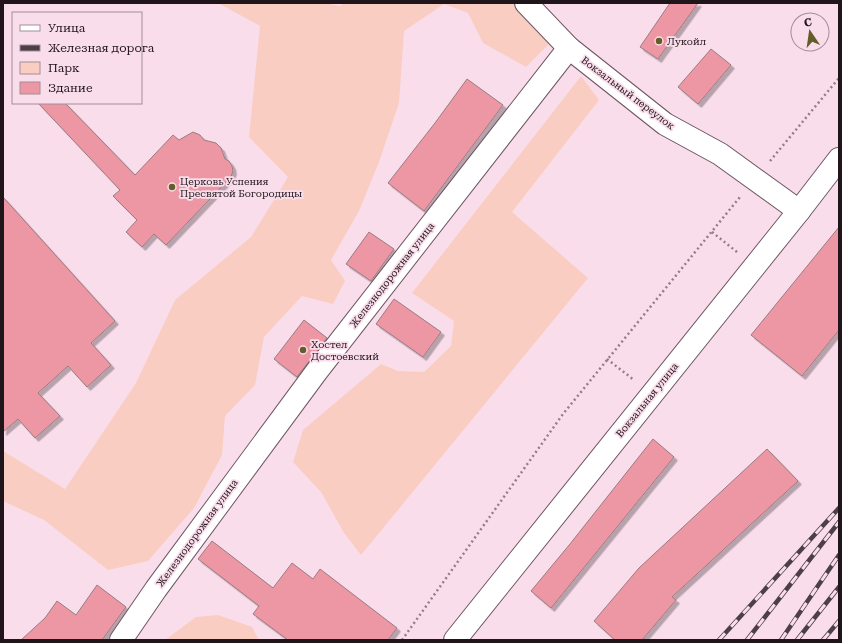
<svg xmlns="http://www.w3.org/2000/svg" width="842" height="643" font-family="'Roboto Serif',serif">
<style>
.green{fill:#facdc3}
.building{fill:#ed97a5;stroke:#997c80;filter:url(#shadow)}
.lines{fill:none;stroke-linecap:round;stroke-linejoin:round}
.street-casing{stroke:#6e5663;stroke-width:24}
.secondary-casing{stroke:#6e5663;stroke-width:24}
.path{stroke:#927e88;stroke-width:2.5;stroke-dasharray:2 3;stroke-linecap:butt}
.street{stroke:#fff;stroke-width:22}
.secondary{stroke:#fff;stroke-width:22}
.rail-casing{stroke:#4d3f46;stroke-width:4.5}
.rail{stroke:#faddeb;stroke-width:3;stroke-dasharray:9;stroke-linecap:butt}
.poi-dot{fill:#645d29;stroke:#faddeb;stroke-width:1.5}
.labels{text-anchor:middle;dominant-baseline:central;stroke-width:3.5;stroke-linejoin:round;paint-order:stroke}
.poi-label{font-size:10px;fill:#1f151a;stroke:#faddeb;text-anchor:start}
.street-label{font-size:10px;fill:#1f151a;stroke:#faddeb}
</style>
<defs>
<filter id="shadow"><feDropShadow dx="3.5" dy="3.5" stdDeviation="0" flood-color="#0004"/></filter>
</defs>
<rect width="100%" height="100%" fill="#faddeb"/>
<!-- green -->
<g class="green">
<polygon points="218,3 325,3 340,6 344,3 512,3 550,43 526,67 483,43 468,13 444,4 404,31 399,103 379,162 359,211 331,260 345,281 333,304 302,296 264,337 255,385 225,416 222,455 194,508 148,561 108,570 44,520 3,501 3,451 65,489 136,383 175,300 251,237 288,177 249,137 260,26"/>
<polygon points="581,76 599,100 512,212 588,278 361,555 344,533 321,492 293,462 303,430 381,364 398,371 424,372 451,346 454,321 412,293"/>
<polygon points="218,615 252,627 259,640 165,640 196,617"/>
</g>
<!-- building -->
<g class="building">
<polygon points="670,3 698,3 658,59 640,47"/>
<polygon points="711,49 731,65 698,104 678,87"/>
<polygon points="467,79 503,105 424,211 388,183 435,123"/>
<polygon points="38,103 65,103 135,175 173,135 179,140 193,132 200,135 204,140 216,143 221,148 225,159 229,161 232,166 233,171 231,177 166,245 154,234 142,247 126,232 137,220 113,196 120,190"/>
<polygon points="3,197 115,321 91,343 111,365 87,387 68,366 38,393 60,416 35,438 18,419 3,432"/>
<polygon points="839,227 839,330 802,376 751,335"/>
<polygon points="369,232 394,249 371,281 346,264"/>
<polygon points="394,299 441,332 423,357 376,324"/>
<polygon points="304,320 327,338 297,377 274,359"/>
<polygon points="653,439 674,457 551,608 531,591 570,544"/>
<polygon points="767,449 798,481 672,597 676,600 642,640 615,640 594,621 639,568"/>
<polygon points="212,541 273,588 292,563 313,579 320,569 397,628 388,640 288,640 253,614 259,606 198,559"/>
<polygon points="97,585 126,607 102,640 21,640 45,618 57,601 76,615"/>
</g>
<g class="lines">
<defs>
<g id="street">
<polyline points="526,3 569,48 665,124 720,154 799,211"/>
<polyline points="121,640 156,589 317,371 569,48"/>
</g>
<polyline id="secondary" points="455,640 799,211 839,159"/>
</defs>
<!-- street casing -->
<use href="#street" class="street-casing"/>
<!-- secondary casing -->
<use href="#secondary" class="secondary-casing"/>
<!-- path -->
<g class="path">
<polyline points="770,161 839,78"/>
<polyline points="712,232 737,252"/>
<polyline points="607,359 634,380"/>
<polyline points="402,640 563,414 740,197"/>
</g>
<!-- street -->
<use href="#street" class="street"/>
<!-- secondary -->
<use href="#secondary" class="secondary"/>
<defs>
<g id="rail">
<polyline points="719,640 839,508"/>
<polyline points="747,640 839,522"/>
<polyline points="781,640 839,555"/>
<polyline points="797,640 839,587"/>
<polyline points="823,640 839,621"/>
</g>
</defs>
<!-- rail casing -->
<use href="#rail" class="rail-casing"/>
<!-- rail -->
<use href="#rail" class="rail"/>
</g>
<!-- markers -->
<g class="poi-dot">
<circle cx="659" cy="41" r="4"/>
<circle cx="172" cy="187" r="4"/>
<circle cx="303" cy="350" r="4"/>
</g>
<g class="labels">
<!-- poi labels -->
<g class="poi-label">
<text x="667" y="41">Лукойл</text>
<text x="180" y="181">Церковь Успения<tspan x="180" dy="12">Пресвятой Богородицы</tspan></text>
<text x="311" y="344">Хостел<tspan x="311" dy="12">Достоевский</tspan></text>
</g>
<!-- street labels -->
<g class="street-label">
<text transform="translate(628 93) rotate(37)">Вокзальный переулок</text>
<text transform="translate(392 275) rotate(-52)">Железнодорожная улица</text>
<text transform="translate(647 400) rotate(-51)">Вокзальная улица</text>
<text transform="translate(197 533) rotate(-54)">Железнодорожная улица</text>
</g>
</g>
<!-- border -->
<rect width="842" height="643" fill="none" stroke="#1f151a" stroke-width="8"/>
<!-- legend -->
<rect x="12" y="12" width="130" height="92" fill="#faddeb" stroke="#a28d97"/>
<rect x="20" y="25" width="20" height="6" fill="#ffffff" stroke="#a28d97"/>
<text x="48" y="32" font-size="12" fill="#1f151a">Улица</text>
<rect x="20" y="45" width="20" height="6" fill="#4d3f46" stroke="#a28d97"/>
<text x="48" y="52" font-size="12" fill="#1f151a">Железная дорога</text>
<rect x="20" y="62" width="20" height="12" fill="#facdc3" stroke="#a28d97"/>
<text x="48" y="72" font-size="12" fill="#1f151a">Парк</text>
<rect x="20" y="82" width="20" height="12" fill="#ed97a5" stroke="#a28d97"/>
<text x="48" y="92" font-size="12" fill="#1f151a">Здание</text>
<!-- north arrow -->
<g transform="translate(810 32) rotate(347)"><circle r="19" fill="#faddeb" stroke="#a28d97"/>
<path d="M0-3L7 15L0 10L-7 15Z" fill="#645d29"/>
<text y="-6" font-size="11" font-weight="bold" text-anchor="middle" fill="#1f151a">С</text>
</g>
</svg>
